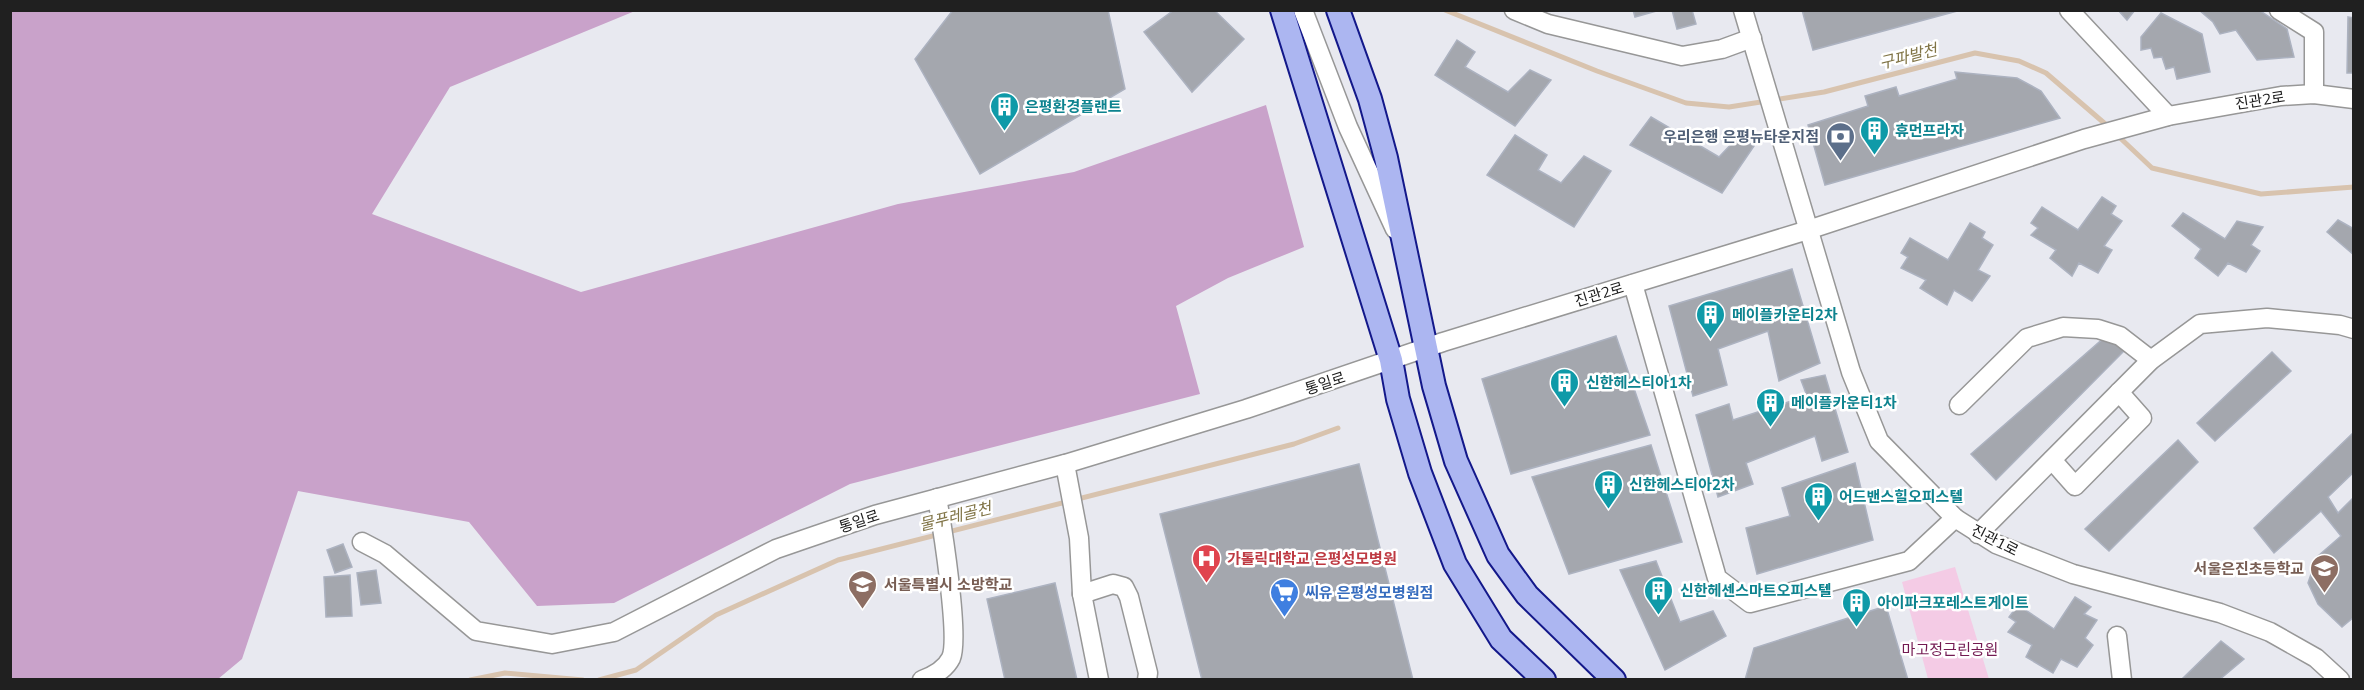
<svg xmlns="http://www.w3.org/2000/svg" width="2364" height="690" font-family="Mulish,'Noto Sans KR',sans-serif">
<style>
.forest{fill:#c9a2ca}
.park{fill:#f4cbe5}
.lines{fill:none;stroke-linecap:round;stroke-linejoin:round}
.stream{stroke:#d8c3ae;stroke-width:5}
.building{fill:#a4a7ae;stroke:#acb2c0;stroke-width:1.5}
.minor-casing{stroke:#979797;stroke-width:21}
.major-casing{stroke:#13188a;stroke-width:26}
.minor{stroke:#fff;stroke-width:18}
.major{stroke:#acb6f1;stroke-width:22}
.labels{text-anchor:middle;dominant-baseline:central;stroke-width:5;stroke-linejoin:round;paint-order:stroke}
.street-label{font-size:15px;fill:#202020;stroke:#fff}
.culture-label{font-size:15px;font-weight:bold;fill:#0d838f;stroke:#fff;text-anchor:start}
.service-label{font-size:15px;font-weight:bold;fill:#4e5e75;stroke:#fff;text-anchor:end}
.health-label{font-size:15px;font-weight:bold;fill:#be3a42;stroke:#fff;text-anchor:start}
.education-label{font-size:15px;font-weight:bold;fill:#785e54;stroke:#fff;text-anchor:end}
.shop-label{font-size:15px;font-weight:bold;fill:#366cbe;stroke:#fff;text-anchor:start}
.park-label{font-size:15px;fill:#731a52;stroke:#fff}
.water-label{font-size:16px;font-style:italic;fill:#807446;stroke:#fff}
</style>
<rect width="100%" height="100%" fill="#e8e9f0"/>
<!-- forest -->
<polygon class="forest" points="10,11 635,11 450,87 372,214 581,292 898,204 1074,172 1266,105 1304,247 1228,278 1176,306 1200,394 850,484 614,603 537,606 469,522 298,491 242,659 218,679 11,679"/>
<!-- park -->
<polygon class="park" points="1955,567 1989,679 1928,679 1902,582"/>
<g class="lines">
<!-- stream -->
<g class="stream">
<polyline points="1445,10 1597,71 1686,103 1729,107 1824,92 1975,53 2019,61 2046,73 2110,128"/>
<polyline points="2117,135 2152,168 2261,194 2354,187"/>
<polyline points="470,680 505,673 583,680"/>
<polyline points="599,680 636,670 716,615 838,560 1294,444 1338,428"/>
</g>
</g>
<!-- building -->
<g class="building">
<polygon points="953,10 1108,10 1125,89 980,174 915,59"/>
<polygon points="1174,10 1214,10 1244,39 1192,92 1144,32"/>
<polygon points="1633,10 1660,10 1635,17"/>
<polygon points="1672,10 1692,10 1696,24 1677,29"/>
<polygon points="1802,10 1961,10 1813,50"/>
<polygon points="2118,10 2135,10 2127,20"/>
<polygon points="2199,10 2259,10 2287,29 2294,57 2257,60 2236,30 2220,34 2213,22"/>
<polygon points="2161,13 2202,34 2210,72 2177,79 2174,67 2166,69 2162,57 2154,58 2151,48 2141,50 2141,37"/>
<polygon points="2348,17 2354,18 2354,73 2347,73"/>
<polygon points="1457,40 1475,52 1465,67 1508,92 1530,70 1551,80 1515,126 1435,75"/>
<polygon points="1955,72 2017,78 2041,91 2060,118 1825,185 1808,125 1868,106 1865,96 1896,87 1899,96 1957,79"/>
<polygon points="1651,117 1719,157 1738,137 1754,146 1722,193 1630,145"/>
<polygon points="1515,135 1547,155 1538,170 1561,183 1584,156 1611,171 1574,227 1487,175"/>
<polygon points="2102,197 2116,206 2111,214 2122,221 2104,246 2112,250 2098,273 2079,263 2072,276 2050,258 2056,250 2031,235 2038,228 2031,223 2042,207 2078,230"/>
<polygon points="2183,213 2225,239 2237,221 2263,227 2251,245 2260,251 2246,272 2228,263 2218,276 2195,258 2201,249 2172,226"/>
<polygon points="2338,220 2354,229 2354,255 2327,232"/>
<polygon points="1970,223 1985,232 1982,238 1993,245 1978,270 1990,276 1972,301 1954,290 1947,305 1920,288 1926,280 1901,268 1908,257 1901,253 1910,238 1948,260"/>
<polygon points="1792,269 1820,363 1779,381 1768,331 1718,349 1727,385 1693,396 1669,306"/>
<polygon points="1616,336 1650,435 1511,474 1482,379"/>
<polygon points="2105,337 2126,349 1996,480 1971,454"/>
<polygon points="2272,352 2291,371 2215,441 2197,423"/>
<polygon points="1825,375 1848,452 1822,461 1815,436 1746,463 1753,484 1718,497 1696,415 1729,404 1733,420 1807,396 1801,380"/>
<polygon points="2354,432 2354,472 2328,497 2338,513 2354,497 2354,617 2342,627 2318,604 2308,583 2317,557 2341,536 2321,511 2274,553 2254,528"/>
<polygon points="2178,440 2198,462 2109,551 2085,529"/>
<polygon points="1651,445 1682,542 1569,574 1532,477"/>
<polygon points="1855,463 1873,540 1757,574 1746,528 1790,516 1782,488"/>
<polygon points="1359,464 1413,680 1202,680 1160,514"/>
<polygon points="343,544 352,567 335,573 327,550"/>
<polygon points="1656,561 1680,622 1713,611 1726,636 1665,670 1620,570"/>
<polygon points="376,570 381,603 361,605 357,573"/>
<polygon points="350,575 352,616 326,617 324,577"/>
<polygon points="1055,583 1077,680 1005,680 987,599"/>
<polygon points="2075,597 2091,607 2084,614 2097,620 2085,638 2093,645 2077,667 2061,659 2053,673 2026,657 2032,645 2008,632 2016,622 2009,617 2018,605 2054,629"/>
<polygon points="1886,606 1908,680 1745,680 1754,648"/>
<polygon points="2221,641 2244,659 2219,680 2181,680"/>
</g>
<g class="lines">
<defs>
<g id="minor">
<polyline points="1303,10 1348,127 1395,229"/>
<polyline points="1514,10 1548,24 1682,56 1722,49 1752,38"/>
<polyline points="1743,10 1851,372 1879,441 1955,518 1996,544 2073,574 2220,613 2270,632 2316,658 2340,680"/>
<polyline points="2069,10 2168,116"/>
<polyline points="2279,10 2314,32 2314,94"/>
<polyline points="1633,284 1717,578 1750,603 1909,561 1955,518"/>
<polyline points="1959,405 2027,338 2063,327 2098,329 2120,336 2151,360"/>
<polyline points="2052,460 2075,486 2142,418 2119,392"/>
<polyline points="1065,464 1079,538 1082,594 1099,680"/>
<polyline points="1978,534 2151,360 2200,324 2267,318 2340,325 2354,329"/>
<polyline points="362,542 385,554 476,631 552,644 614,632 776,549 875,515 1065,464 1246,409 1443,342 1808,230 2084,139 2168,116 2281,96 2314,94 2354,99"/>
<polyline points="1082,594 1113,584 1124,587 1129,597 1148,673 1147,680"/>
<polyline points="2117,636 2122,680"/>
<path d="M922,680C933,676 945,670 951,658C960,638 942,525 937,498"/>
</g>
<g id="major">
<polyline points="1282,10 1391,360 1398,399 1420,473 1455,564 1501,639 1544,680"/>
<polyline points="1338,10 1370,99 1386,158 1434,386 1456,461 1498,555 1527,595 1614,680"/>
</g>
</defs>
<!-- minor casing -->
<use href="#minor" class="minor-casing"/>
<!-- major casing -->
<use href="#major" class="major-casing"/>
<!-- minor -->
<use href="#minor" class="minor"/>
<!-- major -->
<use href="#major" class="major"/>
</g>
<!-- icons -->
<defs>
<symbol id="building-pin" viewBox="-11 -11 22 30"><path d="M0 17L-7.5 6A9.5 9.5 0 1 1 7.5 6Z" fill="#0f9aa8" stroke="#fff"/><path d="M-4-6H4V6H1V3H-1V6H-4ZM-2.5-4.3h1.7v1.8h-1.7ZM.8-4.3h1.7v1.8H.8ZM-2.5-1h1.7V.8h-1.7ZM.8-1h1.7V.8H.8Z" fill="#fff"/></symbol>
<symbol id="bank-pin" viewBox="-11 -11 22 30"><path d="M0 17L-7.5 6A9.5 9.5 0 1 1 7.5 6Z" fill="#5c6f8a" stroke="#fff"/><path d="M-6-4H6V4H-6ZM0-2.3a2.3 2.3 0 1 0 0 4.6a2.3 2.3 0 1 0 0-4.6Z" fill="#fff"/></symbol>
<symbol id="hospital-pin" viewBox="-11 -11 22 30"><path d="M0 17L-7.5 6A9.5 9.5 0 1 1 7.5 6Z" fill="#e0444e" stroke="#fff"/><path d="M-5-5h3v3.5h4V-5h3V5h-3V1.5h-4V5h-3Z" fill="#fff"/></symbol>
<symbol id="school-pin" viewBox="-11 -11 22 30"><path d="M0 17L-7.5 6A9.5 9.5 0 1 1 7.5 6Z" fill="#8d6e63" stroke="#fff"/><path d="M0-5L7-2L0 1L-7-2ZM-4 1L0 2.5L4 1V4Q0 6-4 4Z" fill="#fff"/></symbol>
<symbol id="supermarket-pin" viewBox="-11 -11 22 30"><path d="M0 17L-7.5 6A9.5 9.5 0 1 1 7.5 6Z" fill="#3f7fe0" stroke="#fff"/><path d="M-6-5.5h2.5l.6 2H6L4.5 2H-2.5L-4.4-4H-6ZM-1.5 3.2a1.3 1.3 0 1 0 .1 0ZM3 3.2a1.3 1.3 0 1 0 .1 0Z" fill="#fff"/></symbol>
</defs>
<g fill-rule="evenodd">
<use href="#building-pin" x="988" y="90" width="33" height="45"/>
<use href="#building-pin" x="1858" y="114" width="33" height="45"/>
<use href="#bank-pin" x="1824" y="120" width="33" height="45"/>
<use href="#building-pin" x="1694" y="298" width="33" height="45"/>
<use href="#building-pin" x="1548" y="366" width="33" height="45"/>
<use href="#building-pin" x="1754" y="386" width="33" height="45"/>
<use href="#building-pin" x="1592" y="468" width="33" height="45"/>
<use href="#building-pin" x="1802" y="480" width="33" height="45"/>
<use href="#hospital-pin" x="1190" y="542" width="33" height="45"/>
<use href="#school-pin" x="2308" y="552" width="33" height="45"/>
<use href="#school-pin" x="846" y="568" width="33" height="45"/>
<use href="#building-pin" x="1642" y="574" width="33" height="45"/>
<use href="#supermarket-pin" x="1268" y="576" width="33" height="45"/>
<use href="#building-pin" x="1840" y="586" width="33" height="45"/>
</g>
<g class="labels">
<!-- street labels -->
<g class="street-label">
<text transform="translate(2260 100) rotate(-9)">진관2로</text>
<text transform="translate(1599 294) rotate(-17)">진관2로</text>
<text transform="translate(1325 383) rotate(-18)">통일로</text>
<text transform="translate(859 521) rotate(-18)">통일로</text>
<text transform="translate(1995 540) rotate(27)">진관1로</text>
</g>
<!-- culture labels -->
<g class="culture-label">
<text x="1025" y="106">은평환경플랜트</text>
<text x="1895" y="130">휴먼프라자</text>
<text x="1732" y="314">메이플카운티2차</text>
<text x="1586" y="382">신한헤스티아1차</text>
<text x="1791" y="402">메이플카운티1차</text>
<text x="1629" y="484">신한헤스티아2차</text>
<text x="1839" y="496">어드밴스힐오피스텔</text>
<text x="1680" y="590">신한헤센스마트오피스텔</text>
<text x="1877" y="602">아이파크포레스트게이트</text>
</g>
<!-- service labels -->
<g class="service-label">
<text x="1819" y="136">우리은행 은평뉴타운지점</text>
</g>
<!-- health labels -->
<g class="health-label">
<text x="1227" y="558">가톨릭대학교 은평성모병원</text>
</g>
<!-- education labels -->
<g class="education-label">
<text x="2304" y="568">서울은진초등학교</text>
<text x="884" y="584" text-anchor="start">서울특별시 소방학교</text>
</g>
<!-- shop labels -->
<g class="shop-label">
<text x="1305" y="592">씨유 은평성모병원점</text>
</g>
<!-- park labels -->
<g class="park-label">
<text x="1950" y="649">마고정근린공원</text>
</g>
<!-- water labels -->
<g class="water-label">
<text transform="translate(1908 56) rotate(-14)">구파발천</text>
<text transform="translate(955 516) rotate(-14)">물푸레골천</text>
</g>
</g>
<!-- border -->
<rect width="2364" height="690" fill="none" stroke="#202020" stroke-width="24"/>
</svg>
